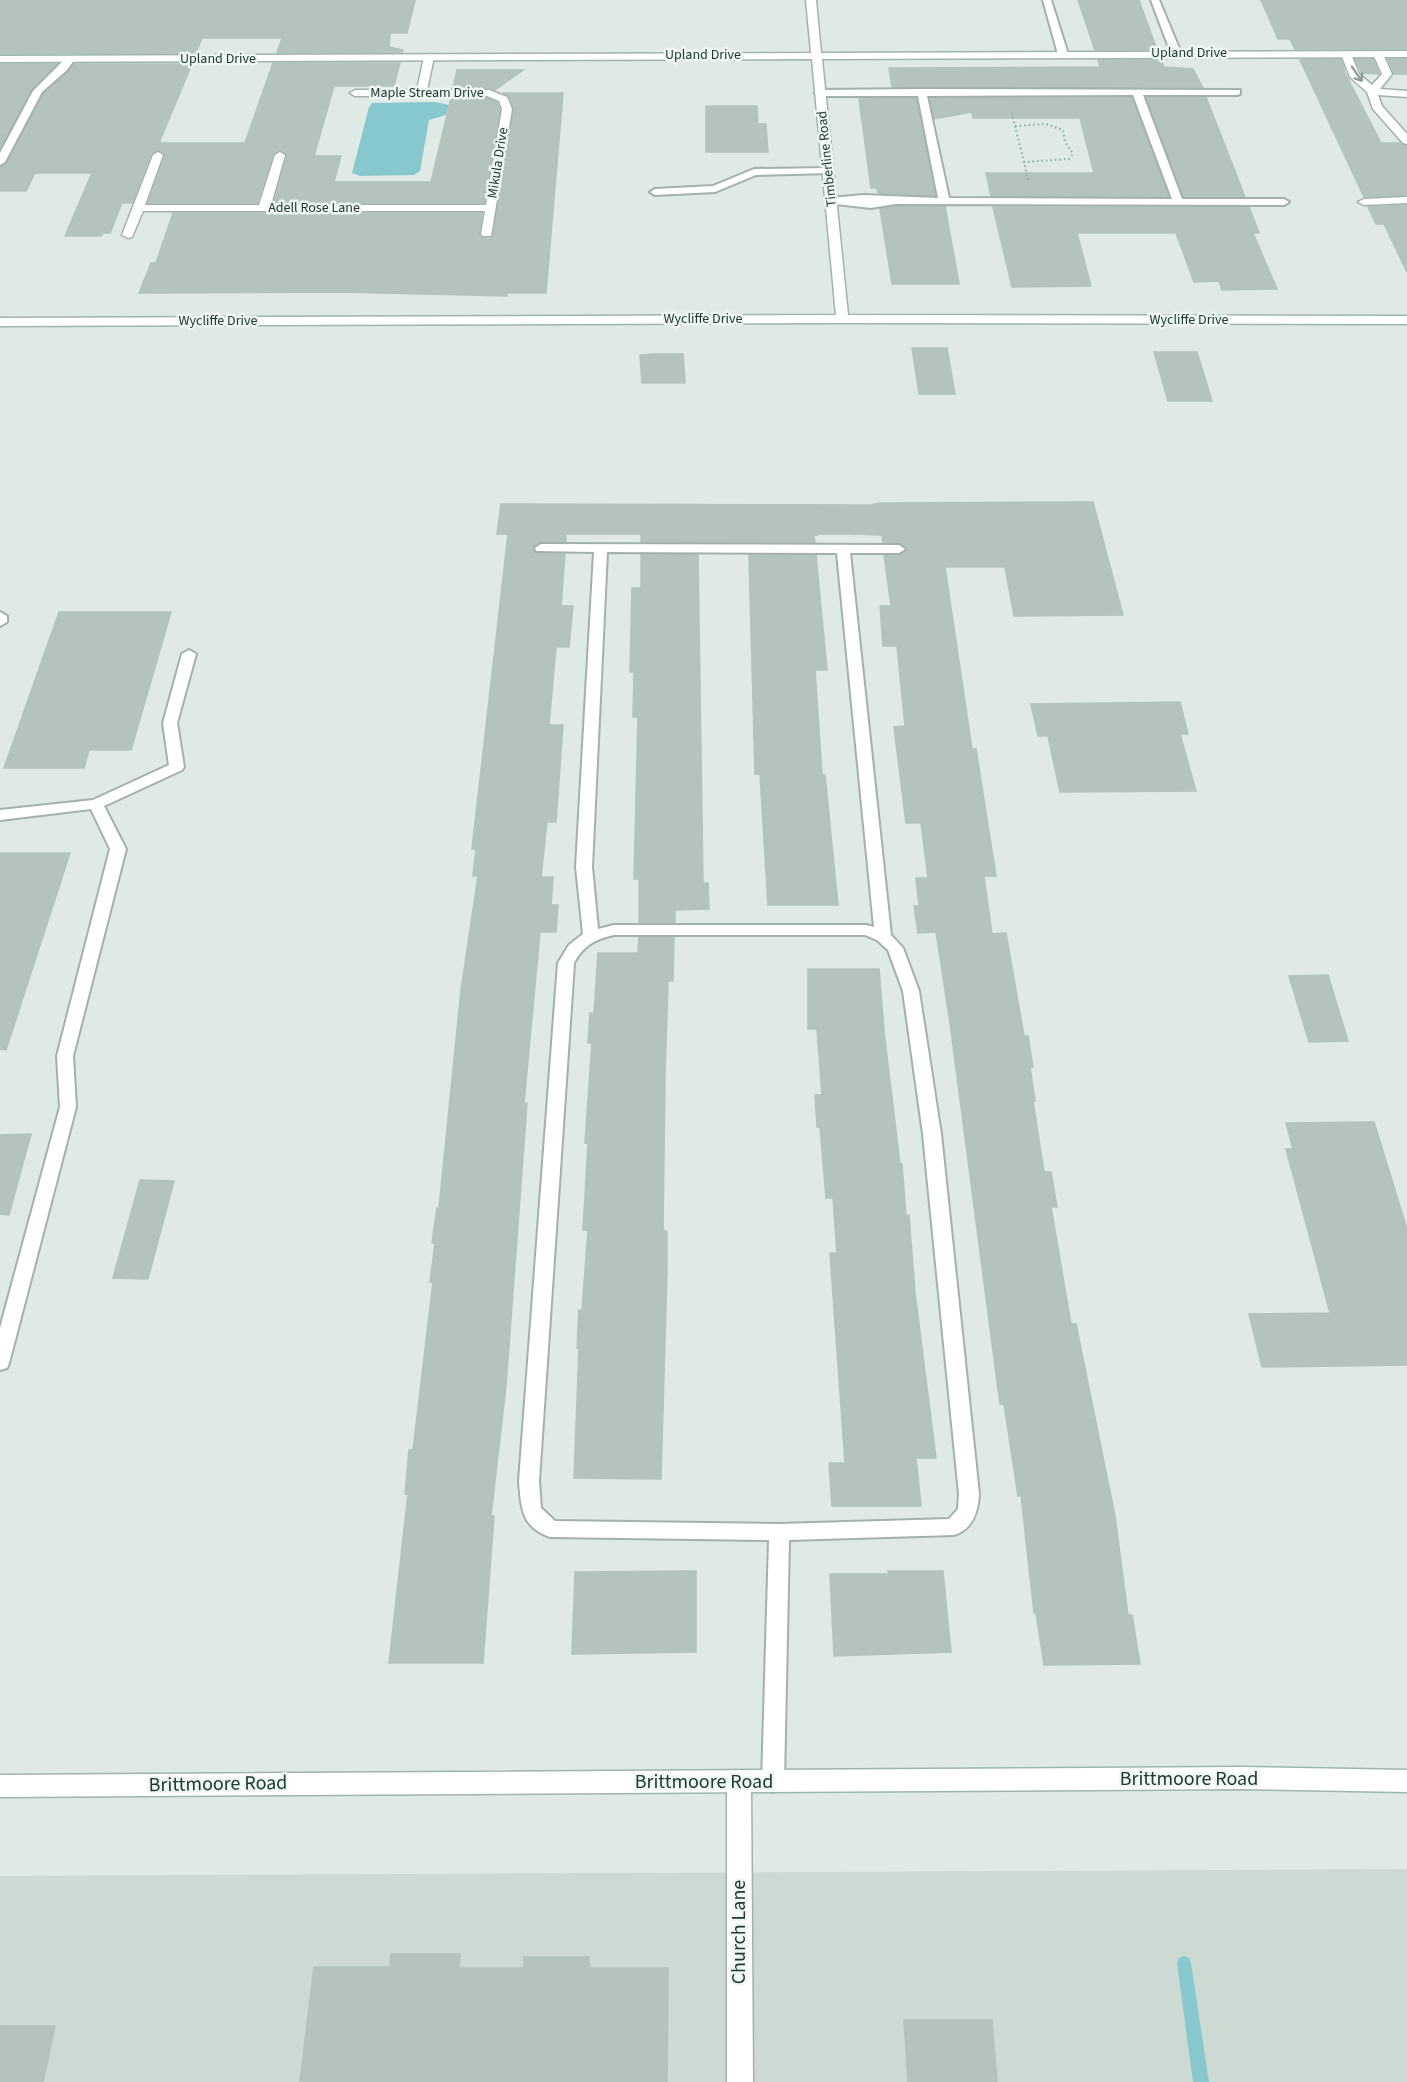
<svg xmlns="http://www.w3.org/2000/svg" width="1407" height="2082" font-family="'Source Sans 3',sans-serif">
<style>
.built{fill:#cdd9d3}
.water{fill:#87c8ce}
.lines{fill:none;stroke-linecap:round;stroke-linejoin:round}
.stream{fill:#87c8ce;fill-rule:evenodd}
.building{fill:#b4c4bd;stroke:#b1c3bb;stroke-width:1.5}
.lane-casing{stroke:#a2b1ab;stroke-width:4}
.street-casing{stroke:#a2b1ab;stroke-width:3}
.secondary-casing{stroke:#9eb5ab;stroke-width:3}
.path{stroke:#80ad9c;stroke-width:2;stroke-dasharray:1.5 3;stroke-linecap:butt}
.lane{fill:#fff;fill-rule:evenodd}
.street{fill:#fff;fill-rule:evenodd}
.secondary{fill:#fff;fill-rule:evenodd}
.oneway{stroke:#909c98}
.labels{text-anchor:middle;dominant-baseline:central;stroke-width:5;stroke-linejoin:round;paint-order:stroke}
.far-street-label{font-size:14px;fill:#203931;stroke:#eff7f2}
.near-street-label{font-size:20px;fill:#203931;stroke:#eff7f2}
</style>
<rect width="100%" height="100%" fill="#dfeae4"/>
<!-- built -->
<polygon class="built" points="1407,1869 1407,2082 0,2082 0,1876"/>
<!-- water -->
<polygon class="water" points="435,102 449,105 446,115 429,120 420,171 414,175 360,176 352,173 369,107 372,103"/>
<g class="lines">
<!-- stream -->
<polygon class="stream" points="1184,1956 1189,1958 1191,1963 1209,2082 1193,2082 1177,1963 1179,1958"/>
</g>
<!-- building -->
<g class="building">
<polygon points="0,0 415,0 407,33 390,33 389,47 403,50 402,52 277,53 282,38 202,38 196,53 0,54"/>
<polygon points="1078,0 1139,0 1157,50 1095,50"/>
<polygon points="1261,0 1407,0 1407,49 1295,49 1290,39 1278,39"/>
<polygon points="1341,59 1345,73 1381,143 1400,143 1407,146 1407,195 1364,197 1300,60"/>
<polygon points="1355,59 1373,59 1379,74 1362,73"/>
<polygon points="1388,59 1407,59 1407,74 1394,74"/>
<polygon points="1098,60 1161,60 1164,67 1193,69 1203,88 892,87 889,68 1100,67"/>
<polygon points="273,63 400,63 394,86 334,86 314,156 341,156 334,182 431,182 451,98 487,98 497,103 500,109 484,203 274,203 287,156 281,150 273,154 257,203 148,203 165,156 157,150 151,154 132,203 122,203 110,233 103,233 101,236 65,236 92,173 35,173 26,191 0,191 0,167 7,163 44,93 74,64 192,64 159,143 245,143"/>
<polygon points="0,64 57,64 31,90 0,148"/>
<polygon points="457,70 523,70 495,90 489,88 453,88"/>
<polygon points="503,93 563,93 546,293 507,293 507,296 340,292 139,293 151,263 156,263 173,213 482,213 479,236 483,238 492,238 514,109 509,96"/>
<polygon points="1131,97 1169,197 991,196 986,173 1094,173 1080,118 973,118 972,112 934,119 930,98"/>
<polygon points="1146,97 1206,97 1245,197 1184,197"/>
<polygon points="916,98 935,196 878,193 877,188 871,188 859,99"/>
<polygon points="706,106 757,106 758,124 766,124 768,152 706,152"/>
<polygon points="1407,205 1407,272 1384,224 1376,224 1368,207"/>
<polygon points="895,206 945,206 959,284 892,284 880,209"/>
<polygon points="993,207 1249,207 1259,233 1253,233 1277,289 1222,290 1219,281 1194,282 1176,233 1077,233 1091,286 1012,287"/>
<polygon points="912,348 947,348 955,394 919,394"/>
<polygon points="1154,352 1197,352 1212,401 1168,401"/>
<polygon points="656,354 683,354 685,383 642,383 640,355"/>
<polygon points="1093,502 1123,615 1014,616 1005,567 945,567 972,749 976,749 996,876 984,876 992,934 1006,933 1024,1036 1028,1036 1033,1067 1030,1067 1035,1101 1033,1101 1044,1172 1051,1172 1057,1207 1051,1207 1071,1324 1076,1324 1115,1516 1128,1615 1132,1615 1140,1664 1044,1665 1036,1613 1034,1613 1021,1495 1018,1496 1004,1404 1000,1404 950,1023 936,932 918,933 914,906 919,906 916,878 928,878 921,823 906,823 894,727 905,726 897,646 883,646 880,606 891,606 884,555 899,555 907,548 899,543 883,543 882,535 851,534 820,534 814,536 815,543 641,542 641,534 566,534 566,542 541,542 533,547 536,553 565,554 561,606 573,606 569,647 556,647 549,725 563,725 556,822 547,822 541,877 553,877 551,905 558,905 556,932 540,932 524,1103 527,1103 506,1386 491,1516 494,1516 483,1663 389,1663 408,1494 405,1494 409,1450 413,1450 433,1282 430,1282 435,1243 432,1243 437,1208 439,1208 461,990 478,876 473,876 476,849 472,849 508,534 497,534 501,504 871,505 879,503"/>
<polygon points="641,554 698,555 703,883 708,883 709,909 675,910 675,923 639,923 639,879 634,879 638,717 633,717 634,672 630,672 632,588 641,588"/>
<polygon points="749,555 816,555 827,670 815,670 822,775 825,775 838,905 768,905 760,774 755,774"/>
<polygon points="59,612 171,612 131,750 89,750 84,768 4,768"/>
<polygon points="1180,702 1188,734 1180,734 1196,791 1060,792 1048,736 1038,736 1031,704"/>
<polygon points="0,853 70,853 6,1050 0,1049"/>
<polygon points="639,937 674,937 673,981 668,981 665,1076 663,1231 667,1231 667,1271 661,1479 574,1478 579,1348 577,1348 579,1310 582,1310 588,1230 583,1230 588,1143 585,1143 592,1043 588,1043 590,1013 594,1013 598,953 638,953"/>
<polygon points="808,969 879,969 884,1031 900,1164 902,1164 906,1216 909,1215 915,1293 936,1458 916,1458 921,1506 832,1506 829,1463 845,1463 830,1253 837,1253 833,1198 826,1198 820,1127 817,1127 815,1095 822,1095 817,1029 808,1029"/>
<polygon points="1328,975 1348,1041 1309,1042 1289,976"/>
<polygon points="1374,1122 1407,1229 1407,1365 1262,1367 1249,1314 1330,1313 1286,1149 1293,1149 1286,1123"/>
<polygon points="31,1134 9,1215 0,1214 0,1135"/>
<polygon points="140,1180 174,1181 148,1279 113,1278"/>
<polygon points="696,1571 696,1652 572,1654 575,1572"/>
<polygon points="888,1571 943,1571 951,1652 834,1656 830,1574 889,1574"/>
<polygon points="391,1954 460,1954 459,1968 524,1968 524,1957 589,1957 589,1968 668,1968 667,2082 300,2082 314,1967 390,1967"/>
<polygon points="904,2020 992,2020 997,2082 908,2082"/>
<polygon points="0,2026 55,2026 43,2082 0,2082"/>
</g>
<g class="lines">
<defs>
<g id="lane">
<polygon points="1043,0 1051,0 1068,54 1066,56 1058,54"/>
<polygon points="1151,0 1159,0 1181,53 1179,55 1171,53"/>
<polygon points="67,57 75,59 67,70 42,92 5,162 0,165 0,153 33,91"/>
<path d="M922,89L1240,90V94L1237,95H1143L1182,199H1284L1289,202L1284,205L895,204L871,208L827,203L826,201L831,198L863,195L938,198L918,96H820L815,93L820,90ZM1133,95L1172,199L949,198L927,96Z"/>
<polygon points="828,168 832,169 832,173 756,175 715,192 655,195 650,192 655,189 713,186 754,169"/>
<path d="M541,544L899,545L905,549L899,553H850L891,935L903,948L919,991L941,1134L979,1494C978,1512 973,1529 954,1535L789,1540L784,1782L781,1789L773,1792L765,1789L762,1782L769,1540L550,1537C521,1527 521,1507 519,1481L558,963L569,945L583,934L576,867L594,552L536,551L535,548ZM607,552L837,553L874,927L866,925H614L598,929L592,867ZM614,935H865L877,940L888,950L903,991L923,1134L959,1494L958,1509L949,1519L779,1524L555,1521L541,1508L539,1481L574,963C583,946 595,939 614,935Z"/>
<polygon points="0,612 7,616 7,622 0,626"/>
<polygon points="189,650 196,654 177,723 184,767 182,770 104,806 126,849 73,1056 76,1107 9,1363 7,1368 0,1370 0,1328 60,1107 57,1056 110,849 91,809 0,820 0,810 93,800 169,765 163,723 182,654"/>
</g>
<g id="street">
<polygon points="1342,52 1350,52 1359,74 1372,85 1382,74 1373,54 1382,52 1392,74 1380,89 1407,91 1407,97 1378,95 1382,106 1407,134 1407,144 1403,143 1373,109 1367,92 1350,77 1341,54"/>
<polygon points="429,54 434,57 427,90 489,90 507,97 512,109 491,236 483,236 481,234 485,211 143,211 132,237 128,238 122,235 153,155 158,152 163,155 145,205 259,205 275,155 280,152 285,155 271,205 486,205 502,109 499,101 487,96 355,96 350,93 355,90 417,90 424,57"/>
<polygon points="1407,197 1407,203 1364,205 1358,202 1364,199"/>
<polygon points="739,1772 747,1775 751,1783 753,2082 727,2082 727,1783 731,1775"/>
</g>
<g id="secondary">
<polygon points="806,0 816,0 821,53 1407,51 1407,57 822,59 848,315 1407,316 1407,324 842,323 0,326 0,318 836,315 812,59 0,62 0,56 811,53"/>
<polygon points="1241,1767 1407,1770 1407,1792 1241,1789 0,1797 0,1775"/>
</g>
</defs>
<!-- lane casing -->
<use href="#lane" class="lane-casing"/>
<!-- street casing -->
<use href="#street" class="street-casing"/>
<!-- secondary casing -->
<use href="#secondary" class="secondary-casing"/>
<!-- path -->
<g class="path">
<polyline points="1012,113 1015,126 1046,124 1063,130 1065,142 1073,154 1069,159 1024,162 1028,180"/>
<polyline points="1015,126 1024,162"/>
</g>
<!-- lane -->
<use href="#lane" class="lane"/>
<!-- street -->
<use href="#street" class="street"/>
<!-- secondary -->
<use href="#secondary" class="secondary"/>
</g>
<!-- one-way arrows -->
<defs><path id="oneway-shaft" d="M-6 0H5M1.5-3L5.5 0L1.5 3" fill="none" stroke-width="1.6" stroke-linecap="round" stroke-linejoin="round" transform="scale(1.5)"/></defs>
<use class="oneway" href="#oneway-shaft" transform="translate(1357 74) rotate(55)"/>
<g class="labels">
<!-- far-street labels -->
<g class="far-street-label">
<text x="1189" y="53">Upland Drive</text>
<text x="703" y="55">Upland Drive</text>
<text x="218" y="59">Upland Drive</text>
<text x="427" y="93">Maple Stream Drive</text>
<text transform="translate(827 159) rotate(-96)">Timberline Road</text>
<text transform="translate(498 163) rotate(-81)">Mikula Drive</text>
<text x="314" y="208">Adell Rose Lane</text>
<text x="703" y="319">Wycliffe Drive</text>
<text x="1189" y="320">Wycliffe Drive</text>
<text x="218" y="321">Wycliffe Drive</text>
</g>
<!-- near-street labels -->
<g class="near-street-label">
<text x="1189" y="1779">Brittmoore Road</text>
<text x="704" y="1782">Brittmoore Road</text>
<text transform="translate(218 1784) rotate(-1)">Brittmoore Road</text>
<text transform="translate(739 1932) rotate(-90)">Church Lane</text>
</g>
</g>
</svg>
